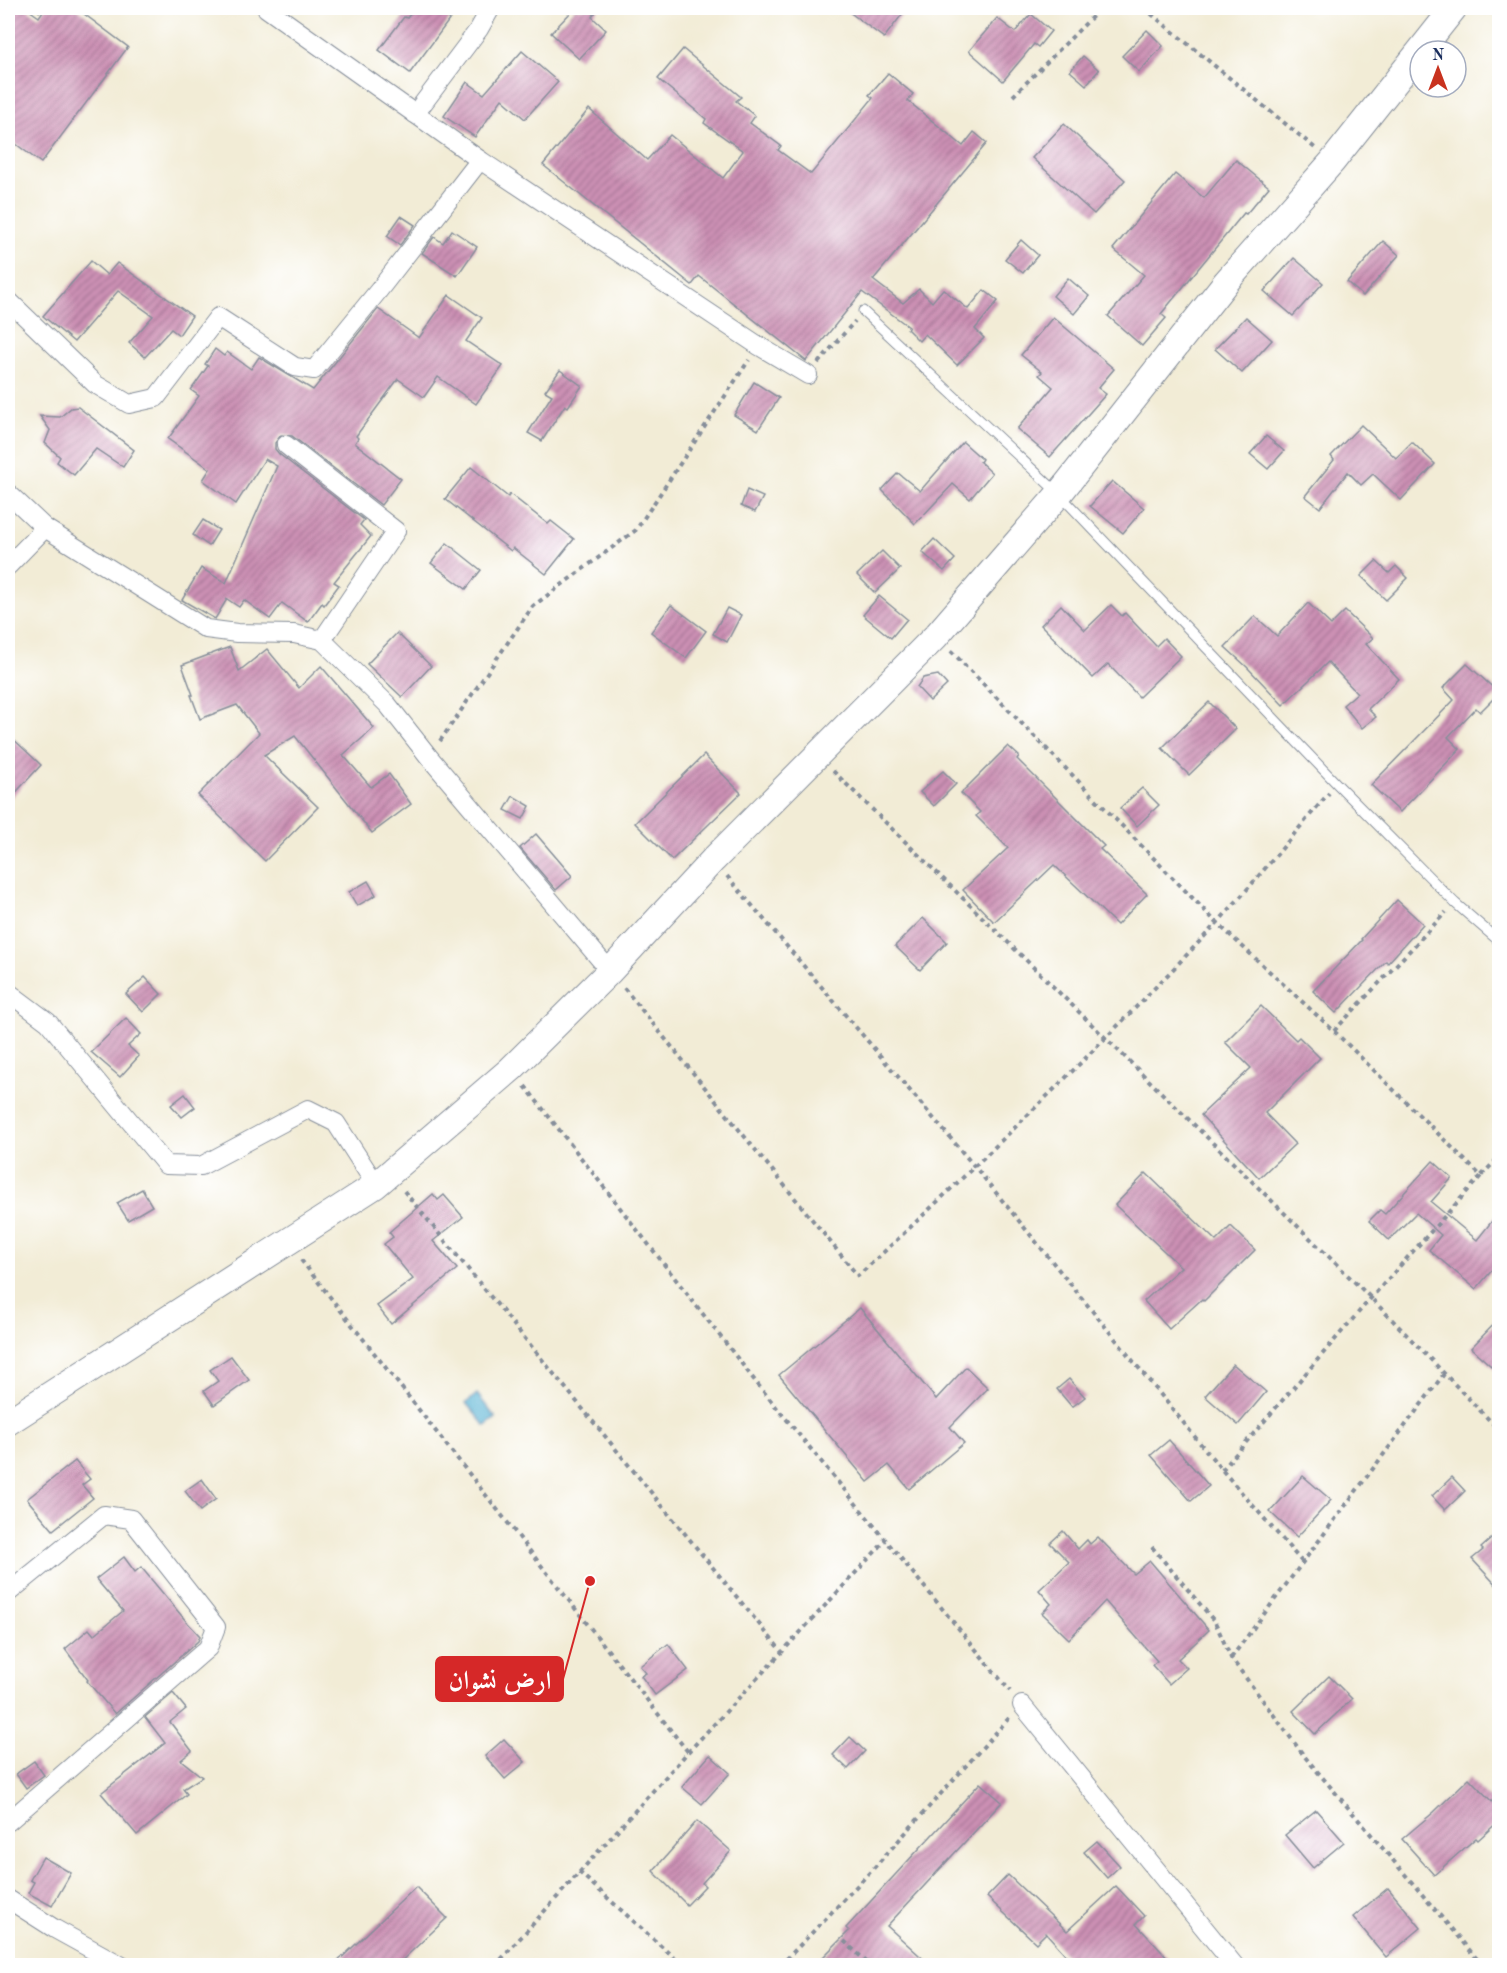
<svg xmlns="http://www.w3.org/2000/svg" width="1507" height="1973" font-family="'Old Standard TT',Amiri,serif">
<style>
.water{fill:#53b0d2;stroke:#377098;stroke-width:1.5}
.building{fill:url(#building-hatch)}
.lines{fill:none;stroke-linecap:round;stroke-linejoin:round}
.lane-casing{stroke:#868e9a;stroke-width:11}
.street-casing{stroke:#868e9a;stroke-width:20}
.secondary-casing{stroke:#868e9a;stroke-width:28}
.path{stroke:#868e9a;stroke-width:4;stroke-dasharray:4.5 4.5;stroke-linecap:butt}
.lane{stroke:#fff;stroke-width:9}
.street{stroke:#fff;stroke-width:18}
.secondary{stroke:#fff;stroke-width:26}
.leader{fill:none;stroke:#d62828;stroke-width:2}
.callout-dot{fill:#d62828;stroke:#fff;stroke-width:2}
.callout{fill:#d62828;stroke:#d62828;stroke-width:2}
.callout-label{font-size:26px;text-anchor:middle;font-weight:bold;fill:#fff}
</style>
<defs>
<pattern id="building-hatch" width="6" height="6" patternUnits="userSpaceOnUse" patternTransform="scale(1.5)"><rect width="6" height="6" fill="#cc90b4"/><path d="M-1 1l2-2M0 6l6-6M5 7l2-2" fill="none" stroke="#a57696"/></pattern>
</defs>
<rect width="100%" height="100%" fill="#fff"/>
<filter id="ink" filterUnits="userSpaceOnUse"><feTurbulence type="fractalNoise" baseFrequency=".0167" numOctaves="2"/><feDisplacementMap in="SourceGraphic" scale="12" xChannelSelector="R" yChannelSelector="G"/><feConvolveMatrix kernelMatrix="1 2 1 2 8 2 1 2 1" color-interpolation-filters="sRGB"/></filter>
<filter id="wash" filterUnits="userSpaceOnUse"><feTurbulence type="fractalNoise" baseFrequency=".008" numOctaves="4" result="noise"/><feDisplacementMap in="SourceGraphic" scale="24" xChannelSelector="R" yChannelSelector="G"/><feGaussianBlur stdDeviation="1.35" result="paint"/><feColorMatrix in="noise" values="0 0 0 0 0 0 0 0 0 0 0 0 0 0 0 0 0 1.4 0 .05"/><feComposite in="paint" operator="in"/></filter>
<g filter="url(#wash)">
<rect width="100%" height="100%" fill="#f2ecd6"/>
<!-- water -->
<polygon class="water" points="477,1394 496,1418 485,1426 466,1403"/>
<g id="blocks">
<!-- building -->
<g class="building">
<polygon points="8,8 26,8 39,17 45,8 76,8 128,47 41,163 8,138"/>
<polygon points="415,8 458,8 410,73 379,50 404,17 407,18"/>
<polygon points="575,8 599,8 592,17 606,30 579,59 551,33"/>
<polygon points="844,8 907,8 884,38"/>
<polygon points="1031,14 1051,31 1038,47 1034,44 1003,81 969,51 997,18 1015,32"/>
<polygon points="1147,30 1163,46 1139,72 1122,56"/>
<polygon points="683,49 741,97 736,101 755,116 750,123 781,146 778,150 811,174 873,98 869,95 888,73 913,94 908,101 963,146 974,132 987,143 873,280 903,303 919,289 932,302 943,289 968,309 984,290 998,301 975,329 984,338 957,365 925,334 919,341 907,329 909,327 862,292 806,361 699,276 692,285 543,165 589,109 647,160 670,135 723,178 743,151 704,123 706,119 658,79"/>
<polygon points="522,51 558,82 525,119 502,99 475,137 444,116 467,82 484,94"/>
<polygon points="1083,56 1099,70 1086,85 1070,71"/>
<polygon points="1064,124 1125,180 1094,214 1032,158"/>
<polygon points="1236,160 1269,187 1246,214 1244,213 1161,314 1166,318 1142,346 1108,316 1144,275 1113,249 1175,174 1204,198"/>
<polygon points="401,216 415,225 400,245 387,236"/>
<polygon points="452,230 477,247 457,276 422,253 434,237 443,243"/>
<polygon points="1021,240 1038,255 1023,273 1005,259"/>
<polygon points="1383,241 1399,255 1363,296 1347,282"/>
<polygon points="1294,258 1323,283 1293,316 1264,291"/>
<polygon points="91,261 107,275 117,263 192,316 179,335 171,329 145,357 129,343 153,316 118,291 74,342 43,316"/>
<polygon points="1068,278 1089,296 1074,314 1053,296"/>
<polygon points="449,295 482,318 466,341 503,366 476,404 438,377 424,397 398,379 356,436 358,438 355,443 401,479 381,505 292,436 281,435 275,443 275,449 279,454 364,520 360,525 371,536 334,582 339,585 324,605 322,603 308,622 282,603 270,619 244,600 239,607 227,599 215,619 182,600 201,568 226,583 277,466 265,459 236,504 203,480 210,469 168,439 199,396 191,390 208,366 205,364 215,349 224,356 227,352 251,369 259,357 313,390 378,309 419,338"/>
<polygon points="1053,317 1114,369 1098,388 1106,394 1050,457 1017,429 1053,387 1039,375 1042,372 1021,355"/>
<polygon points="1246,317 1272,340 1242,373 1215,349"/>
<polygon points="560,370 582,386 568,407 565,405 542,441 528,433 552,395 545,391"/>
<polygon points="754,382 779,398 758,430 734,415"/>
<polygon points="78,407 134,450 123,467 96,449 74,475 57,462 60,457 45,443 50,430 40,416 60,417 71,408"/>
<polygon points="1361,425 1396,458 1412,442 1435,464 1401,500 1373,474 1361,485 1348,472 1320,508 1305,496 1334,460 1331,456"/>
<polygon points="1266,436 1284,451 1268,469 1250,454"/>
<polygon points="963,442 982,459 980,462 992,473 970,499 953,484 915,524 882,490 898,473 920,491"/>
<polygon points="471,467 508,497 510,494 548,524 551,521 574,539 546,574 513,548 511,551 445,499"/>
<polygon points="1112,481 1144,508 1123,533 1090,506"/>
<polygon points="747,490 763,497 755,512 741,506"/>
<polygon points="203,520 219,530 209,546 193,535"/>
<polygon points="934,539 955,559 944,571 922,552"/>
<polygon points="447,543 481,570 466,589 431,563"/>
<polygon points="882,551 900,569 875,593 857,575"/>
<polygon points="1376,561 1389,573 1396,566 1408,578 1386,600 1361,576"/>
<polygon points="879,596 907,619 891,638 863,615"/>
<polygon points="1308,603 1331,625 1345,611 1373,638 1366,644 1399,679 1368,709 1376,717 1362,728 1343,705 1357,693 1328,662 1283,705 1247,667 1225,647 1255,616 1277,636"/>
<polygon points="671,605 706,631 686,658 651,632"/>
<polygon points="1061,605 1085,630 1111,605 1122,616 1125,613 1156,646 1164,638 1181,656 1139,697 1108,664 1093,678 1041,625"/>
<polygon points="727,608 741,615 727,642 713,634"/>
<polygon points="397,633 431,666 402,697 367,664"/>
<polygon points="230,647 239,671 267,649 299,688 321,666 374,728 343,755 371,787 389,774 411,804 372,833 295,736 264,755 318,807 265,861 198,795 259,733 237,705 200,719 191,695 193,695 182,665"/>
<polygon points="1467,664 1499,693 1480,712 1476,708 1448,737 1460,749 1400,812 1371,785 1454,700 1443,688"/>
<polygon points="938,675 947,685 930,701 917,687 923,678"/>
<polygon points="1209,702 1236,729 1189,775 1162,748"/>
<polygon points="8,734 41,765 8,801"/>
<polygon points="1008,746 1019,756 1017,759 1104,846 1100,849 1147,894 1117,925 1054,865 994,922 963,890 1008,848 976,816 980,812 961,793"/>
<polygon points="704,755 741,793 672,860 635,823"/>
<polygon points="943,771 956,784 934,806 920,792"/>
<polygon points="1142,788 1159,805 1137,826 1120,808"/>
<polygon points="513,796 530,806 523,819 505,810"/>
<polygon points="536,834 572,876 556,890 520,848"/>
<polygon points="368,881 376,895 357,906 349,892"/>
<polygon points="1397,900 1423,924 1388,963 1386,961 1336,1013 1313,991 1362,940 1361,939"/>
<polygon points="923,918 947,942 920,970 895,946"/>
<polygon points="145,977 161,994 143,1012 126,994"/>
<polygon points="1261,1006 1296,1040 1299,1037 1320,1058 1265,1113 1295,1144 1259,1178 1201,1115 1251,1068 1225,1042"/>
<polygon points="126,1018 141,1034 128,1046 139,1056 120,1077 91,1052"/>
<polygon points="185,1094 195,1107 182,1117 171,1105"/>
<polygon points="1433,1161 1452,1178 1431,1202 1477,1240 1500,1211 1500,1261 1476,1289 1429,1250 1441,1235 1416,1213 1389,1240 1369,1221 1380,1210 1385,1214"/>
<polygon points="1146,1173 1216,1241 1231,1226 1255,1250 1204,1301 1202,1299 1169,1329 1144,1301 1181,1267 1115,1205"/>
<polygon points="142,1189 152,1206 128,1220 117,1203"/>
<polygon points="433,1194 438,1200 444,1195 463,1217 433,1241 457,1269 391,1324 377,1306 413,1279 384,1244 393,1237 389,1232"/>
<polygon points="860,1308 936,1399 966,1367 988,1388 950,1427 964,1443 909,1489 889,1465 868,1482 779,1375"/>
<polygon points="1500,1318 1500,1374 1471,1348"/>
<polygon points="231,1356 249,1380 214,1405 204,1391 218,1381 210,1370"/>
<polygon points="1233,1364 1266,1392 1238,1425 1205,1396"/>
<polygon points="1069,1379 1085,1397 1072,1407 1057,1389"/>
<polygon points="1169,1440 1209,1486 1191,1501 1151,1455"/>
<polygon points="75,1461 90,1479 82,1485 93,1498 53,1530 27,1499"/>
<polygon points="1303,1476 1331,1500 1297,1537 1270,1512"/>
<polygon points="1452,1477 1465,1491 1445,1510 1432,1496"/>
<polygon points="202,1479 216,1499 200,1511 185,1491"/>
<polygon points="1063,1531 1078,1549 1087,1540 1090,1544 1098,1537 1134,1574 1150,1561 1209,1630 1178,1659 1187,1668 1169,1684 1152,1665 1157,1661 1105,1601 1069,1639 1042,1613 1051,1604 1039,1590 1069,1562 1050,1543"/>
<polygon points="1500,1531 1500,1589 1472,1559 1483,1550 1481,1548"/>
<polygon points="124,1557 135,1572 141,1567 186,1621 200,1636 198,1641 115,1714 87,1681 88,1680 65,1649 89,1629 94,1635 123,1611 96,1579"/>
<polygon points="668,1644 688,1670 655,1695 641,1676 646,1673 640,1666"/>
<polygon points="1329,1676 1352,1699 1315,1734 1293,1711"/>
<polygon points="173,1693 186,1709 170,1722 192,1751 181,1760 202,1777 183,1789 187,1794 137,1835 101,1793 165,1743 145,1717"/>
<polygon points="850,1737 865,1751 848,1769 833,1755"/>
<polygon points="504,1739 525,1762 505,1779 485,1756"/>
<polygon points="710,1755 730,1773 702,1804 682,1787"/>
<polygon points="34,1761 44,1775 26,1788 16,1774"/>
<polygon points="1469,1778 1500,1810 1500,1820 1478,1840 1476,1838 1434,1875 1402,1839 1434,1812"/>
<polygon points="980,1783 1002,1802 887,1926 930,1965 815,1965 849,1931 846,1928"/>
<polygon points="1316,1810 1344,1842 1313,1868 1285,1835"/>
<polygon points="697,1821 731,1851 702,1883 705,1886 687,1905 653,1871"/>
<polygon points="1097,1841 1120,1866 1107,1878 1084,1852"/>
<polygon points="43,1857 71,1873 52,1906 28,1893 34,1882 30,1880"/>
<polygon points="1008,1875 1067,1931 1116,1886 1144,1916 1136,1924 1174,1965 1075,1965 1046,1933 1036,1943 987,1897"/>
<polygon points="416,1887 447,1918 397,1965 334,1965"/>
<polygon points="1388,1888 1421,1928 1386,1957 1353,1917"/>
</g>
</g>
</g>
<g filter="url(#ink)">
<use href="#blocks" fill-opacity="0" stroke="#868e9a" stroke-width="1.5"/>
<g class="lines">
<defs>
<polyline id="lane" points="863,311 1059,494 1337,784 1455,903 1500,942"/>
<g id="street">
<polyline points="266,8 480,160 759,346 808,375"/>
<polyline points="415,114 479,29 491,8"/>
<polyline points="8,300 95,384 129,404 156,398 218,317 295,367 314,370 379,290 480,160"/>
<polyline points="286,445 396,531 322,640"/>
<polyline points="8,493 45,528 206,629 237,633 294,634 322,640 388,705 429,757 610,971"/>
<polyline points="8,566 45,528"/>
<polyline points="8,992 48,1022 166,1165 201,1166 308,1109 336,1123 376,1185"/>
<polyline points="8,1593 104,1515 131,1519 216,1627 208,1648 8,1822"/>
<polyline points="1022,1705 1235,1966"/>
<polyline points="8,1899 55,1929 122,1966"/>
</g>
<polyline id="secondary" points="8,1422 376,1185 511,1069 610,971 713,860 936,636 1059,494 1226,282 1332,162 1454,8"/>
</defs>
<!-- lane casing -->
<use href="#lane" class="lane-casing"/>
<!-- street casing -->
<use href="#street" class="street-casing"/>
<!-- secondary casing -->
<use href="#secondary" class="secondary-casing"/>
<!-- path -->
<g class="path">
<polyline points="30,8 37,12 41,8"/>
<polyline points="1144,8 1315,148"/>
<polyline points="1013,96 1101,8"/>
<polyline points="818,363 855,321"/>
<polyline points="951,651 1217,923 1334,1031 1481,1176 1500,1156"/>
<polyline points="440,741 533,606 636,530 749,360"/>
<polyline points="833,771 1371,1298 1500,1431"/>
<polyline points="727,876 975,1167 1222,1470 1303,1563"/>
<path d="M624,988L858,1276C981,1162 1101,1046 1216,924C1255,882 1291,837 1329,793"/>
<polyline points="1334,1031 1446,912"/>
<polyline points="525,1086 759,1386 1010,1691"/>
<polyline points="404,1191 782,1652 886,1540"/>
<polyline points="301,1260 688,1752"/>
<polyline points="1222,1470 1371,1298 1481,1176"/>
<polyline points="1152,1547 1215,1622 1231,1658 1305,1757 1483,1966"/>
<polyline points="1231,1658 1444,1374"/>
<polyline points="579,1872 683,1966"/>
<polyline points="844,1941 871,1966"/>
<polyline points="495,1966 688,1752 782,1652"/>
<polyline points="780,1966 872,1870 1010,1717"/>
</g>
<!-- lane -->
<use href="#lane" class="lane"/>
<!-- street -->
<use href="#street" class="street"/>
<!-- secondary -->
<use href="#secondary" class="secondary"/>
</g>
</g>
<!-- callouts -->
<path class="leader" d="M590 1581L563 1679"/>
<circle class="callout-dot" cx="590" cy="1581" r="6"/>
<rect class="callout" x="436" y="1657" width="127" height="44" rx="6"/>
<g class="callout-label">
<text x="500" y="1689">ارض نشوان</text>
</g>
<!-- margin -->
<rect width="1507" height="1973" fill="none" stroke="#fff" stroke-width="30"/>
<!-- north arrow -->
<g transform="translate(1438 69)"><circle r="28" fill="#ffffff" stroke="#a4acbf" stroke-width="1.5"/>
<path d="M0-4.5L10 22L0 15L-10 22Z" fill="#c8321e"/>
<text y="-9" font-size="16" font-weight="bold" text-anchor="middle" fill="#1b2f5e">N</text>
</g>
</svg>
